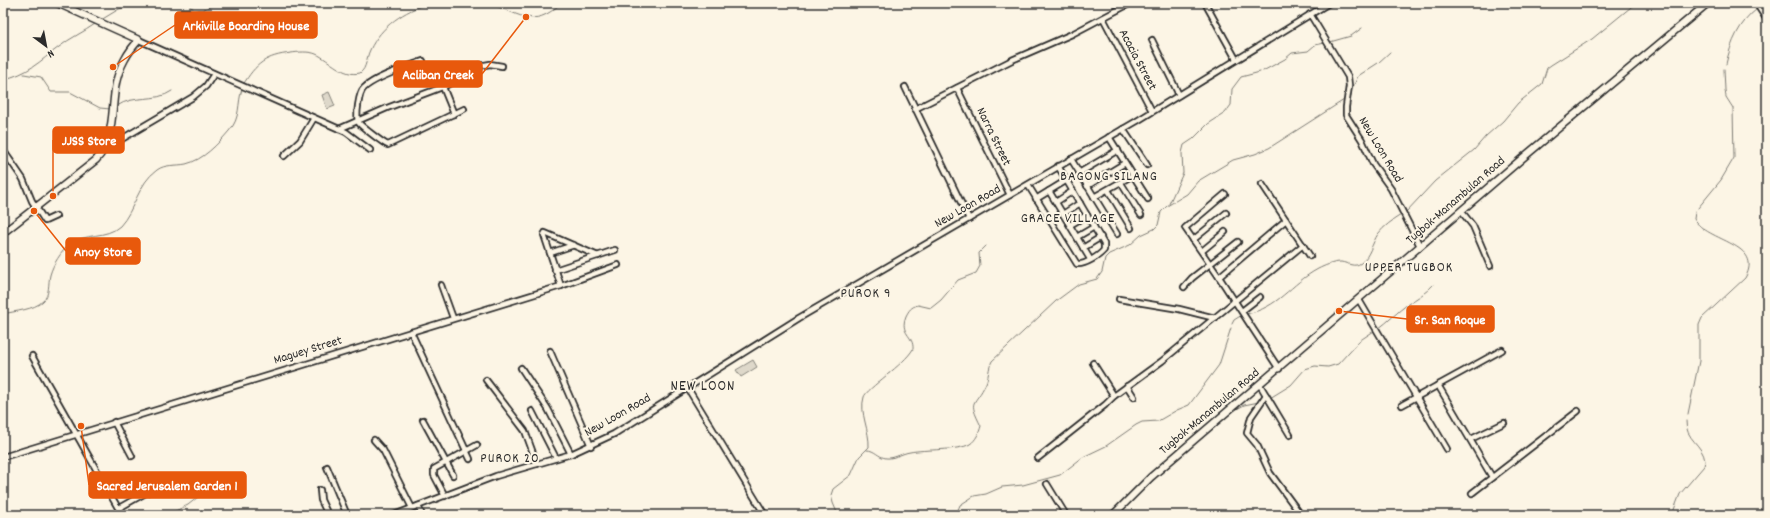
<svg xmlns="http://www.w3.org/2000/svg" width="1770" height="518" font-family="Dekko,sans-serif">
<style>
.green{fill:#ded8ca;stroke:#84827a}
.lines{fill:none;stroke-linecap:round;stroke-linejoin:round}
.stream{stroke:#7d7b74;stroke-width:1}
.street-casing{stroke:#2b2b2b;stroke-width:8}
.secondary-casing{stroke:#2b2b2b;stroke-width:9}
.street{stroke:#fcf5e5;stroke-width:4.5}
.secondary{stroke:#fcf5e5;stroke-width:6}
.labels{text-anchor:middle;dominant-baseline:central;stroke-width:4;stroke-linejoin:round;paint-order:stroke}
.street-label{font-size:13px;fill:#2b2b2b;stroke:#fcf5e5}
.neighbourhood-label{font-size:14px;letter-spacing:1px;fill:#2b2b2b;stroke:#fcf5e5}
.quarter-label{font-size:15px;letter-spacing:1px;fill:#2b2b2b;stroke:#fcf5e5}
.leader{fill:none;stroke:#e8590c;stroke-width:1.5}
.callout-dot{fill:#e8590c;stroke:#fcf5e5;stroke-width:1.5}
.callout{fill:#e8590c;stroke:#e8590c;stroke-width:1.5}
.callout-label{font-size:14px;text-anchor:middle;font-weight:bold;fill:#fff}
</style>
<rect width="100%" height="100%" fill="#fcf5e5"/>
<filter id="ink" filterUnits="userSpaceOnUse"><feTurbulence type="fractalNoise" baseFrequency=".025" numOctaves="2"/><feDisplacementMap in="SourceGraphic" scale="8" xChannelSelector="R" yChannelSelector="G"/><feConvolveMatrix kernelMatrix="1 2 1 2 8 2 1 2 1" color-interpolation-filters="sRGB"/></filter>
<g filter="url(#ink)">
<!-- green -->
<g class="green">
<polygon points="329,92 335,106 327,109 322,95"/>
<polygon points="753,360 757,367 741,377 736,370"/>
</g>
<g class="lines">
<!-- stream -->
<g class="stream">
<polyline points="181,3 186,5"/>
<path d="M486,3C518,11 532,32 561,3"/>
<polyline points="1761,6 1767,3"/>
<polyline points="190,7 193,8"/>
<polyline points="197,10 202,10 218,3"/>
<polyline points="101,20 119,9 143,3"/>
<polyline points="1330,42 1351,36 1362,28"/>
<path d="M1726,64C1731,42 1739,23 1757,9"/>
<polyline points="1263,71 1285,59 1292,53 1308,51 1315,45 1325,43"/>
<polyline points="24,74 41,77 51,92 70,92 100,108 110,109"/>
<path d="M3,79C27,75 40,61 59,47C70,38 84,32 95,24"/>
<path d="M243,85C256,63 266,56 291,53C298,52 309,51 316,54C330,60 343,77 360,73C367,68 366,58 370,50C381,26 404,11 429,3"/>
<polyline points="1350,94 1358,76 1378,63 1390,52"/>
<path d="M117,106C134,94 155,103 172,91"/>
<polyline points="1169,204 1183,173 1182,153 1184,145 1193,139 1208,124 1225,113 1231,105 1232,89 1241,77 1260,72"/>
<polyline points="1698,208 1721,180 1734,158 1733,108 1726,97 1725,90 1724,69"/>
<polyline points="1406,212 1435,181 1474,150 1486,136 1503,121 1518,103 1542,84 1547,68 1551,65 1592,39 1636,3"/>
<path d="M3,314C15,311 34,310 43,301C50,295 48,283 50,275C53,264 61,252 69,245C85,232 106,239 120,226C135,210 138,183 157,170C165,164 176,166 186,164C203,160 218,144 229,131C241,118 237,104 242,89"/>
<path d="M1246,314C1279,308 1290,284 1318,269C1324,266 1333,262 1341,262C1348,263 1354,268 1361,263C1370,256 1372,243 1378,234C1384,226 1393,220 1401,215"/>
<polyline points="1232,324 1234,320 1242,315"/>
<path d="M1378,329C1389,321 1397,312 1408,304C1417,298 1426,293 1433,285"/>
<polyline points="1270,398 1291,385 1305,369 1315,366 1328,367 1338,364 1359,341 1374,331"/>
<polyline points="1230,413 1244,405 1259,402"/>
<path d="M1688,414L1699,361V325L1702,318L1745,278C1765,243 1707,242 1694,219L1695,212"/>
<path d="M867,450C875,450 878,457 886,458C894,459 902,453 910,452C924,449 959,451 970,444C976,440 979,433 981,426C967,398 975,407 986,383C989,376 988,369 992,361L1056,301L1079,284L1097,279L1102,272L1105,258L1109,254L1130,245L1141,235L1154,229L1158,225L1161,212L1167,206L1187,194L1198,181L1233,160L1255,154L1269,148L1344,100"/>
<polyline points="167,515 188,505 203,493 235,485"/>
<path d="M838,515L833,503L831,495L833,489L851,475L859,457L869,447C870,431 859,413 864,397C866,389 905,364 913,349C914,335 899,334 906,316C909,310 911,307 918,305L931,308L941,300L958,280L976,273L980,266L979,253L986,246"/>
<polyline points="956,515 960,505 974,496 986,494 1002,487 1023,485 1060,475 1083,457 1106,446 1136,425 1142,422 1158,421 1177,410 1189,405 1219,365 1231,328"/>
<path d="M1672,515L1680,494L1704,466L1705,461C1703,444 1685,440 1686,421"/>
</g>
<defs>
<g id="street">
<polyline points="1205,3 1236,59"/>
<polyline points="1756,3 1767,20"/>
<polyline points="1310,14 1348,77 1349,86 1346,107 1346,115 1362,140 1373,164 1391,189 1420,246"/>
<polyline points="1103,18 1152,111"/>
<polyline points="139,40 346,132 370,150"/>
<polyline points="1152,40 1179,95"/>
<path d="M423,61C407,67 375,77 364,88C359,92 355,117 359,123C361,126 384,144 388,145L464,109"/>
<polyline points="443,87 454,114"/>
<polyline points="905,87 969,219"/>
<polyline points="957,88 1010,195"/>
<polyline points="915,109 1012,60 1072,34 1131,3"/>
<polyline points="339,129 387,108 445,86 479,66 490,64 502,66"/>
<polyline points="1123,129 1147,165"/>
<polyline points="1109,137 1148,199"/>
<polyline points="3,150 23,179 32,201 45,221 56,216"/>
<polyline points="103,150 193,97 206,86 214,74"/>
<polyline points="284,156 300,141 314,118"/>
<polyline points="1071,159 1117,234"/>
<polyline points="1079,173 1118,150"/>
<polyline points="1121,183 1141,215"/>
<polyline points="1262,184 1310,256"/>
<path d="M1028,185L1077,264C1085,265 1099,256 1104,250V244L1058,166"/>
<polyline points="1087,186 1125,163"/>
<polyline points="1108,190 1131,228"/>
<polyline points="1049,191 1090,259"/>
<polyline points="1225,194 1185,228 1219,277 1279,369"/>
<polyline points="1094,197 1133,175"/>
<polyline points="1036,199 1067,180"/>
<polyline points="1056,202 1073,191"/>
<polyline points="1461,211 1473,226 1490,266"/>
<polyline points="1063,214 1080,203"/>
<polyline points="1070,225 1087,215"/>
<polyline points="1077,237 1094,227"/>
<polyline points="1193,240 1226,213"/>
<polyline points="1083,248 1101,237"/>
<polyline points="1202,251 1225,232"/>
<polyline points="550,253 574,245"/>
<polyline points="555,270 615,250"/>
<polyline points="1219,277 1286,220"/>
<polyline points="441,285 453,318"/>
<polyline points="561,286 544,235 545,233 598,256"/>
<polyline points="1184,287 1192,278 1238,242"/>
<polyline points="1119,299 1179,309 1215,318"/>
<polyline points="1359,300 1447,449"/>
<polyline points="1242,311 1260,297"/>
<polyline points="411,332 470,459"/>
<polyline points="550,351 591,446"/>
<polyline points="32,356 122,515"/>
<polyline points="1093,363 1114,396"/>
<polyline points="521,368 548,409 571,454"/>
<polyline points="486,380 525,431 537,464"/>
<polyline points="1260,385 1290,435"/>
<polyline points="1438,385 1492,477"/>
<polyline points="1127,386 1134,397"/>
<polyline points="687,387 765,515"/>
<polyline points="1266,395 1251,417 1247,433 1257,445 1270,473 1301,515"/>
<polyline points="1402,405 1502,350"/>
<polyline points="532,411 556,458"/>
<polyline points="423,420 453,475"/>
<polyline points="114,422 132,456"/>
<polyline points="1471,439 1504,423"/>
<polyline points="374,440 383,450 412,508"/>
<polyline points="3,457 561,286 618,265"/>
<polyline points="1038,458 1105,405 1114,396 1162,361 1303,245"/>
<polyline points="327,467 347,515"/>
<polyline points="1047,484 1066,515"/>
<polyline points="320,490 321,500 328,515"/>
<polyline points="1472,493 1578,411"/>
<polyline points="445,496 434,475 434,469 477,445"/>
<polyline points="418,506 422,515"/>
<polyline points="119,508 156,487"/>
<polyline points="394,515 496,476 571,454 614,434 799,318 1137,121 1329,3"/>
</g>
<g id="secondary">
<path d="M3,233L96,160C115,140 111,109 116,83C119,68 128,51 139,40L57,3"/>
<polyline points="1113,515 1151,477 1525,156 1708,3"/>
</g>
</defs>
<!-- street casing -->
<use href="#street" class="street-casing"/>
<!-- secondary casing -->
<use href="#secondary" class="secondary-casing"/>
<!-- street -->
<use href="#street" class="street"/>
<!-- secondary -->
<use href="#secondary" class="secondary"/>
</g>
</g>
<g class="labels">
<!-- street labels -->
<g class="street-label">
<text transform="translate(1137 60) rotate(62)">Acacia Street</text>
<text transform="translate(993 137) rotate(64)">Narra Street</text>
<text transform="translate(1380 150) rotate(59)">New Loon Road</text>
<text transform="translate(1456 201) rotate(-41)">Tugbok-Manambulan Road</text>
<text transform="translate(968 207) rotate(-30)">New Loon Road</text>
<text transform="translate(308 351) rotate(-17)">Maguey Street</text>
<text transform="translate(1210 412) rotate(-40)">Tugbok-Manambulan Road</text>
<text transform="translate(618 416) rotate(-30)">New Loon Road</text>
</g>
<!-- neighbourhood labels -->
<g class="neighbourhood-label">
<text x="1109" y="177">BAGONG SILANG</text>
<text x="1068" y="219">GRACE VILLAGE</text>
<text x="1409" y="268">UPPER TUGBOK</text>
<text x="866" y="294">PUROK 9</text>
<text x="510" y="459">PUROK 20</text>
</g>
<!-- quarter labels -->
<g class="quarter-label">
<text x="703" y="387">NEW LOON</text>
</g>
</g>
<!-- callouts -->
<path class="leader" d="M113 67L175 25M526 17L482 74M53 196L53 140M34 211L66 251M1339 311L1407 319M81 426L89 485"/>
<g class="callout-dot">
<circle cx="113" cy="67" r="4"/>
<circle cx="526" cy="17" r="4"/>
<circle cx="53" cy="196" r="4"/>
<circle cx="34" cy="211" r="4"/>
<circle cx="1339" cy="311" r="4"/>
<circle cx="81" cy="426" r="4"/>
</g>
<g class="callout">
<rect x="175" y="12" width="142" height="26" rx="4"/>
<rect x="394" y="61" width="88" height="26" rx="4"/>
<rect x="53" y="127" width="71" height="26" rx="4"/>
<rect x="66" y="238" width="74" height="26" rx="4"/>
<rect x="1407" y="306" width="87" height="26" rx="4"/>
<rect x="89" y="472" width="157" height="26" rx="4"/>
</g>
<g class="callout-label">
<text x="246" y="30">Arkiville Boarding House</text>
<text x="438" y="79">Acliban Creek</text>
<text x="89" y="145">JJSS Store</text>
<text x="103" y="256">Anoy Store</text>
<text x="1450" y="324">Sr. San Roque</text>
<text x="167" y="490">Sacred Jerusalem Garden 1</text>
</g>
<!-- margin -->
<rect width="1770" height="518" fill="none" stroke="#fcf5e5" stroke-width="16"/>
<rect x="8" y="8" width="1754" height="502" fill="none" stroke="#2b2b2b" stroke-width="1.5" filter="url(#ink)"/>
<!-- north arrow -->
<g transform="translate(46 46) rotate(148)" stroke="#fcf5e5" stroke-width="3" paint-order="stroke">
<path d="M0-3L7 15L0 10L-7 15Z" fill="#2b2b2b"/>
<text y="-6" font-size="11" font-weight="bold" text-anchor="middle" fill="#2b2b2b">N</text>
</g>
</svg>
